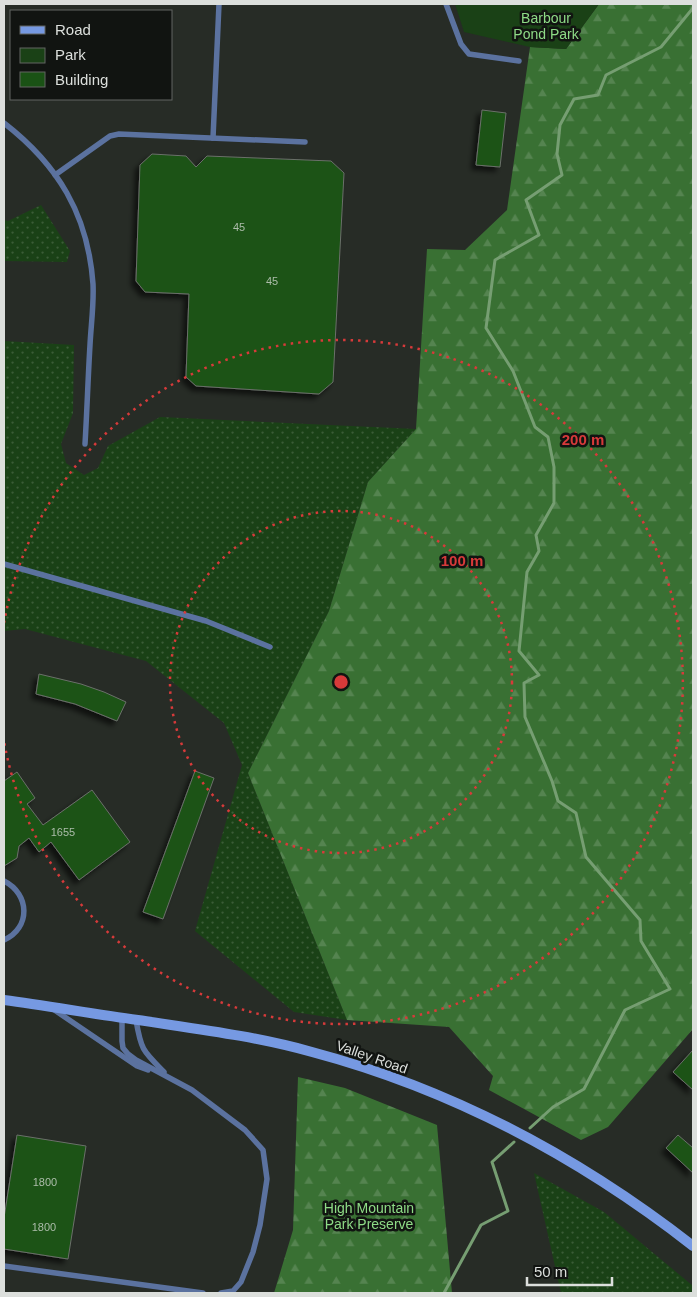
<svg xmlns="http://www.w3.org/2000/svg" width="697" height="1297" font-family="Arial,sans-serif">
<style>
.grass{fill:url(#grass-dots)}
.forest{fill:url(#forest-firs)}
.park{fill:#1a4116}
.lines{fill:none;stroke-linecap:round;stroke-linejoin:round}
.stream{stroke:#769e72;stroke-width:3}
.building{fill:#1a5215;stroke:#6b706a;filter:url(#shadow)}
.service{stroke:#5b729f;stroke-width:5.5}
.secondary{stroke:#7699e2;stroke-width:10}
.ring{fill:none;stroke:#d73a3a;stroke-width:2.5;stroke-dasharray:2.5 5}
.labels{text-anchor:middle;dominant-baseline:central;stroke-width:5;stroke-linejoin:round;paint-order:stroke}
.number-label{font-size:11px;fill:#acbcaa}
.park-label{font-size:14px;fill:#8edb86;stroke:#111411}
.street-label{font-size:14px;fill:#dcdfdc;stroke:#111411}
.centre{fill:#d73a3a;stroke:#111411;stroke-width:2.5}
.ring-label{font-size:15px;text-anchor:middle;font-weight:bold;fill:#d73a3a;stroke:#111411;stroke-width:5;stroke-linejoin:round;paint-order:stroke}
</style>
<defs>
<pattern id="grass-dots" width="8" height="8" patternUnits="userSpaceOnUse" patternTransform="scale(1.25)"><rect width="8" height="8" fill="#1a4116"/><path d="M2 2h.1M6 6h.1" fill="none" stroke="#3b5c37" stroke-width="1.8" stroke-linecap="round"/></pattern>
<pattern id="forest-firs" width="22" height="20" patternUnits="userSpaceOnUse" patternTransform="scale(1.25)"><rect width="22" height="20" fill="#397033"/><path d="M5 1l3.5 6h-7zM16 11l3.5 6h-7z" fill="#558450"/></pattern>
<filter id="shadow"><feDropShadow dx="-4.5" dy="4.5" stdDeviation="2.5" flood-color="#0009"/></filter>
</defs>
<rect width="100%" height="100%" fill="#272c26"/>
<!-- grass -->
<g class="grass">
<polygon points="41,205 70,251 67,262 4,261 4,220 8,221"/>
<polygon points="4,341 74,345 73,413 61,444 66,463 84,475 98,468 108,446 160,417 416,429 368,482 329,611 248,773 347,1020 294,1012 195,931 242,765 224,723 146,661 25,629 4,631"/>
<polygon points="534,1173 604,1212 693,1286 693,1293 561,1293"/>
</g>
<!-- forest -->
<g class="forest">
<polygon points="599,4 693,4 693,1029 608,1127 581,1140 489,1090 493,1076 449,1027 347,1020 248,773 329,611 368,482 416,429 427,249 465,250 507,210 530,47 566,49"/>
<polygon points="298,1077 345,1088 437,1125 452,1293 274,1293 293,1230"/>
</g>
<!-- park -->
<polygon class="park" points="455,4 599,4 566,49 530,47 464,32"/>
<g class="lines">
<!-- stream -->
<g class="stream">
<polyline points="530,1128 553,1107 584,1089 625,1010 670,989 641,941 640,920 586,857 576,813 558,801 552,781 525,717 524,683 539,675 519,651 527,572 539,551 536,535 554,503 554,467 548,437 535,427 513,371 486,328 495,260 539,235 526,200 562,175 557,154 560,125 574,99 598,95 606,75 661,47 693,8"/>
<polyline points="444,1293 481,1225 508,1211 492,1162 514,1142"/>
</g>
</g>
<!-- building -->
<g class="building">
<polygon points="482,110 506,113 500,167 476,165"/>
<polygon points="152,154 186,156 196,167 207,156 331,161 344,173 333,382 319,394 196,386 186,377 189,294 145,292 136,281 140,165"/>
<polygon points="39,674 81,684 104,692 126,702 117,721 75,704 36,694"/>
<polygon points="195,771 214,778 163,919 143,912"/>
<polygon points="17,772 35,798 27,804 43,825 92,790 130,842 79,880 51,842 39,852 29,838 19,846 17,858 4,866 4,781"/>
<polygon points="693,1050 693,1090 673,1072"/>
<polygon points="17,1135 86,1146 68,1259 4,1249 4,1218"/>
<polygon points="678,1135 693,1148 693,1173 666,1148"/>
</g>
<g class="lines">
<!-- service -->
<g class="service">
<polyline points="446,4 461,44 469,54 519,61"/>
<path d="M4,123C58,165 88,214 93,284C94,304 91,325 90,345C88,378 87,411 85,444"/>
<polyline points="213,138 219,4"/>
<polyline points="55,175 110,136 119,134 305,142"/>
<polyline points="4,564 206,621 270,647"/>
<path d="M4,881C30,894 31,928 4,940"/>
<polyline points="53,1009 137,1066 148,1070"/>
<polyline points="122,1018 122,1041 123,1048 128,1054 136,1060 192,1090 245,1130 263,1150 267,1179 260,1225 253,1252 241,1282 233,1291 221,1293"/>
<path d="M136,1020C141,1050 143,1051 164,1072"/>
<polyline points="4,1266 203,1293"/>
</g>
<!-- secondary -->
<path class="secondary" d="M4,1000C49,1006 93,1014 138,1020C197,1029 255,1036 312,1052C451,1089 580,1158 693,1246"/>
</g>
<!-- distance rings -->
<g class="ring">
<circle cx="341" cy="682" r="171"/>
<path d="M4 623A342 342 0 1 1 4 741"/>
</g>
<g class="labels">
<!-- number labels -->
<g class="number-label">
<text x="239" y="227">45</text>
<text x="272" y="281">45</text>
<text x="63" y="832">1655</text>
<text x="45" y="1182">1800</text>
<text x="44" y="1227">1800</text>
</g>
<!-- park labels -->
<g class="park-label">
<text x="546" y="18">Barbour<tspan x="546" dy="16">Pond Park</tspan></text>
<text x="369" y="1208">High Mountain<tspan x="369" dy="16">Park Preserve</tspan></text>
</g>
<!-- street labels -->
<g class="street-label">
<text transform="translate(372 1057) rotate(19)">Valley Road</text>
</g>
</g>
<circle cx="341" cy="682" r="8" class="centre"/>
<g class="ring-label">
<text x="583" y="445">200 m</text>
<text x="462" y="566">100 m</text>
</g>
<!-- border -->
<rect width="697" height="1297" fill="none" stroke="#dcdfdc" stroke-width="10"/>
<!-- legend -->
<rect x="10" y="10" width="162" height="90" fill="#111411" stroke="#626562"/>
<rect x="20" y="26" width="25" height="8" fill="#7699e2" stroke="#626562"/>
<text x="55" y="35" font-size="15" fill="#dcdfdc">Road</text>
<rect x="20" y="48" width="25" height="15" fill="#1a4116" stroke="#626562"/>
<text x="55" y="60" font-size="15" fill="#dcdfdc">Park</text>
<rect x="20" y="72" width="25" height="15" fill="#1a5215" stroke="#626562"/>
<text x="55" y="85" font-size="15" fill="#dcdfdc">Building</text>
<!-- scale -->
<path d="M527 1277v8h85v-8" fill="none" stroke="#dcdfdc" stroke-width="2.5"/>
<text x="534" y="1277" font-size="15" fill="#dcdfdc" stroke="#111411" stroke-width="4" paint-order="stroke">50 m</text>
</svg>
